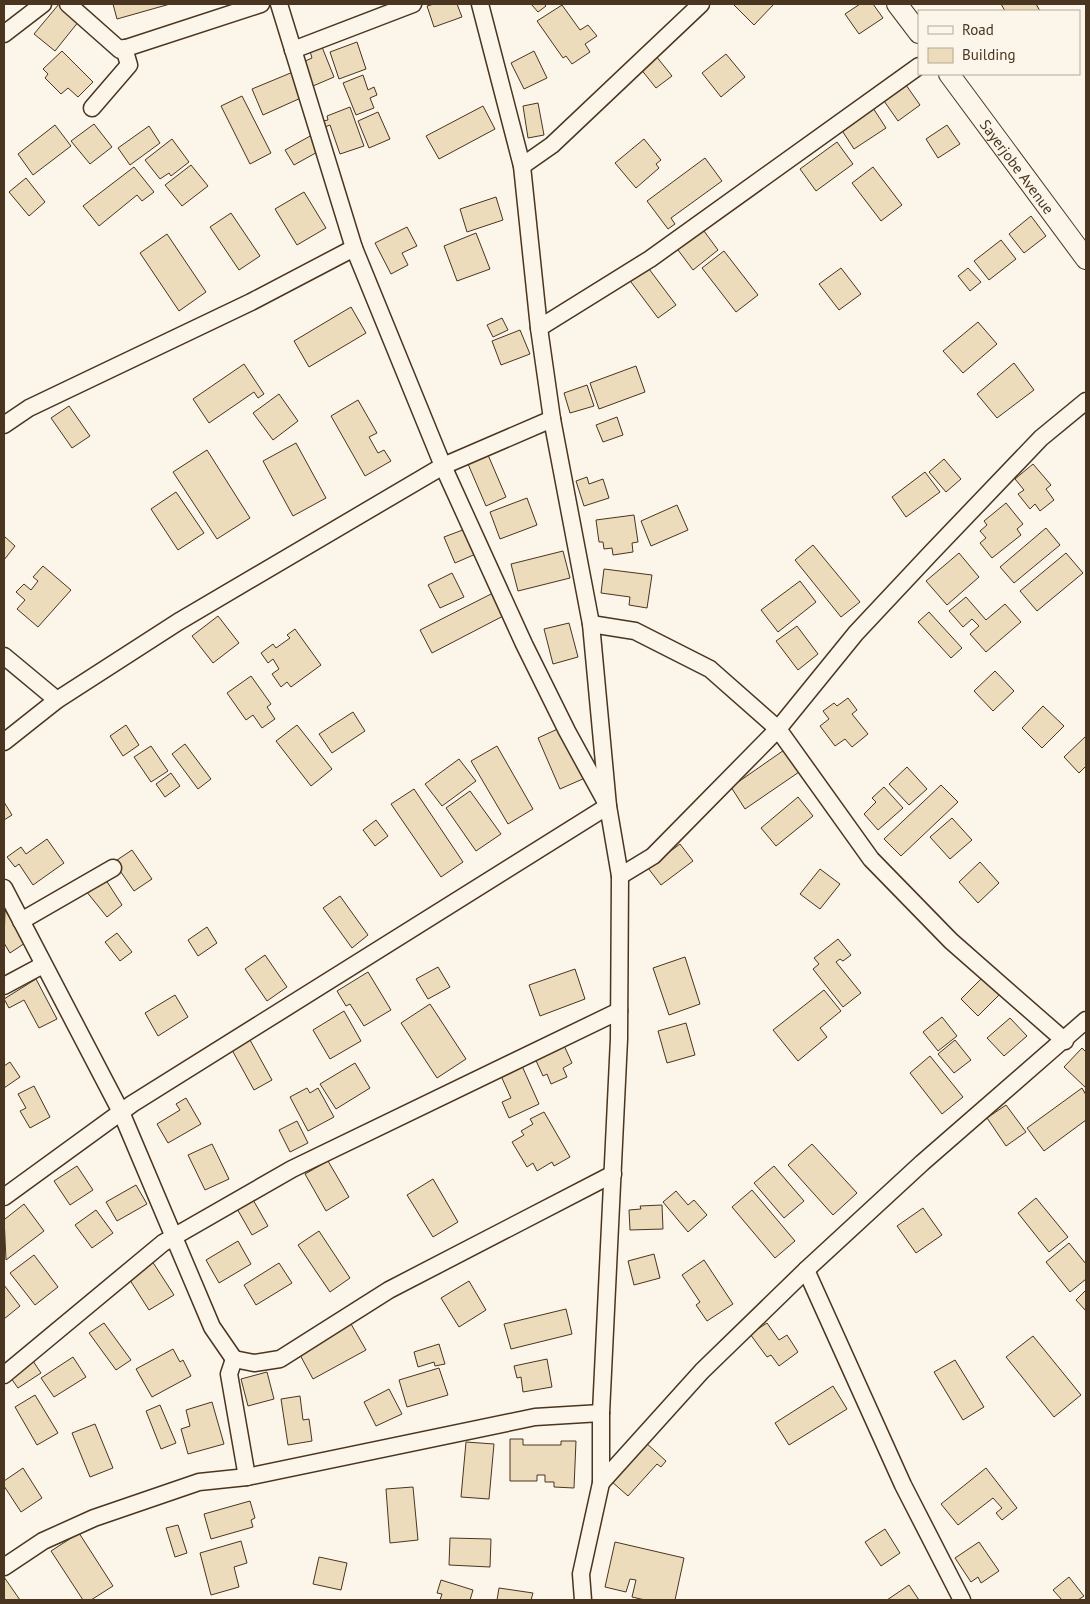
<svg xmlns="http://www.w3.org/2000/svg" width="1090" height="1604" font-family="'PT Sans',sans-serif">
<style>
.building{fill:#ecdcbc;stroke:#4a3520}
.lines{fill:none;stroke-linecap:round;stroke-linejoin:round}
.minor-casing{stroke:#4a3520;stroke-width:19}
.tertiary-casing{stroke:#4a3520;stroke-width:22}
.minor{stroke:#fbf6e9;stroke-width:16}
.tertiary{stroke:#fbf6e9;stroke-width:20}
.labels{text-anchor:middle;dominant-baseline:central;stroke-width:4;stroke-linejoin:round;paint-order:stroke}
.street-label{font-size:15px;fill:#4a3520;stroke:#fbf6e9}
</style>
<rect width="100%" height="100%" fill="#fbf6e9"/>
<!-- building -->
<g class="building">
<polygon points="59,4 79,21 55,51 34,34"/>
<polygon points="113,4 170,4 117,19"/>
<polygon points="434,4 457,4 462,17 434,27 427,6"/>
<polygon points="531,4 544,4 546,6 538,12"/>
<polygon points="733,4 774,4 754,25"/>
<polygon points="860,4 873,4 883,18 859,34 845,14"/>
<polygon points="1001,4 1036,4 1040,11 1005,11"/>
<polygon points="562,5 580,30 588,25 597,36 585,44 590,52 572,64 566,56 563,58 537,21"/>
<polygon points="357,42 366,69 339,79 330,52"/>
<polygon points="322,47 334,77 313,86 303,62 312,58 310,51"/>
<polygon points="62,51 93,82 78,97 68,88 61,94 45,78 48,74 43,69"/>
<polygon points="534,51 547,78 524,89 511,63"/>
<polygon points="726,54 745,77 721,97 702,73"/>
<polygon points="656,56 672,76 656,88 640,68"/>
<polygon points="293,72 303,97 263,115 252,89"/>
<polygon points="363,75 368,90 374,87 377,95 370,98 374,108 356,115 343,83"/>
<polygon points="906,85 920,105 898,121 884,101"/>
<polygon points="242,96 271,153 250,164 221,106"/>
<polygon points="538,103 544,135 528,138 523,106"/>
<polygon points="483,106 495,129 439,159 426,136"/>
<polygon points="350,107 364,146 340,154 330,125 325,127 323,121 328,120 327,116"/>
<polygon points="873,108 886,128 854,149 841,129"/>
<polygon points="378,112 390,139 369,148 358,121"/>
<polygon points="94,124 112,147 90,164 71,141"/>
<polygon points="55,125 71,146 33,175 18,154"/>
<polygon points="947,125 960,144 938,158 926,139"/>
<polygon points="149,126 160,143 130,165 118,148"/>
<polygon points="312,135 321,150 294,165 285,150"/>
<polygon points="172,139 189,162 171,176 169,173 160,179 145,160"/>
<polygon points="644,139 661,160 656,164 659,168 636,188 615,163"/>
<polygon points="837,142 853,164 816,191 800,169"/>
<polygon points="705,158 722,181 671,218 675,224 668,229 647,201"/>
<polygon points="191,165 208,186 182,206 165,185"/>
<polygon points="134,167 154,192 142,201 137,195 99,226 83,206"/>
<polygon points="873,167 902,205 881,221 852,183"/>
<polygon points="26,178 45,202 29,216 9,192"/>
<polygon points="304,192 326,228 297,245 275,209"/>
<polygon points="496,197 503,220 467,232 460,209"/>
<polygon points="231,213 260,256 239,270 210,227"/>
<polygon points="1031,216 1046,236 1024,253 1009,234"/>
<polygon points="407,227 417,246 402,253 408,265 391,274 375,243"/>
<polygon points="701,227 718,250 693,270 675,246"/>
<polygon points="476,233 490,269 457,281 444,246"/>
<polygon points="167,234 206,292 179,311 140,253"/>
<polygon points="1001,240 1016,259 989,280 974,261"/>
<polygon points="724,251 758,295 736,312 702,268"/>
<polygon points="646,265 676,305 658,318 628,278"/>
<polygon points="841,268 861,294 839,310 819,284"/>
<polygon points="968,268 981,282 970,291 958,276"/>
<polygon points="351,307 366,333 309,367 294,341"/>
<polygon points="502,318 508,330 493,337 487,325"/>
<polygon points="978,322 997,344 963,373 943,351"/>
<polygon points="520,330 530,354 501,365 492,341"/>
<polygon points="1014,363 1034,390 997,418 977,394"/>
<polygon points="244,364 264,394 258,398 254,392 209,423 193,399"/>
<polygon points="636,366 645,392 599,409 590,383"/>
<polygon points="587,385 594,406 570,413 564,393"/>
<polygon points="279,394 298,421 273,440 253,413"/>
<polygon points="358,400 377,433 369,437 378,453 384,450 391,461 365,476 331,416"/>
<polygon points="69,406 90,436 72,448 51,418"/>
<polygon points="617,417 623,435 603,442 596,425"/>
<polygon points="296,443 326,498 293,516 263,461"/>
<polygon points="207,450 250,518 217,539 173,472"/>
<polygon points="488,455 506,497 486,506 468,464"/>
<polygon points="944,459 961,479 946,492 929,472"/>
<polygon points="1033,464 1051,485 1046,489 1054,500 1040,511 1035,504 1030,509 1018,494 1024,490 1015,479"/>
<polygon points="925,472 940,492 906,517 892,497"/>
<polygon points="587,477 589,484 603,479 609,498 584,506 576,481"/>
<polygon points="176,492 204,533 178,550 151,509"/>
<polygon points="527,498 537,525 500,539 490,512"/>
<polygon points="1006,503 1023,524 1017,529 1021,535 992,558 980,543 986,538 980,531 987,525 984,521"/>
<polygon points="677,505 688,530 651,546 641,521"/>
<polygon points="634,515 638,542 632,543 633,552 613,555 612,548 604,549 603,542 599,542 596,520"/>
<polygon points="468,528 478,553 455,563 444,537"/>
<polygon points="1046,528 1060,545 1014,583 1000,567"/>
<polygon points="4,536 15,546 4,560"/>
<polygon points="813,545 860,602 841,617 795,560"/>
<polygon points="563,551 570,578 518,591 511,564"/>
<polygon points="959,553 979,577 947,605 926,581"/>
<polygon points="1066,553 1083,573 1037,611 1020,591"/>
<polygon points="43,566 71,590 38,627 17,609 25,600 16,592 24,584 31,590 38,581 33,577"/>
<polygon points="604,569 652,575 647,608 629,605 630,597 601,593"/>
<polygon points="452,573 464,597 440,608 428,585"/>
<polygon points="800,581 816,602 778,632 761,610"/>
<polygon points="495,592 507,614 432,653 420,630"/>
<polygon points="966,597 986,620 1005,604 1021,622 986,652 970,634 979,626 972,619 963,627 949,611"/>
<polygon points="929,612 962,648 951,658 918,622"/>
<polygon points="218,616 239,643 213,663 192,636"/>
<polygon points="569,623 578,657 553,664 544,629"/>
<polygon points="797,626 818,654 798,670 776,641"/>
<polygon points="295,629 321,665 291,687 287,682 281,687 272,674 279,669 273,659 268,663 261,653 273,644 276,648 290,638 287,635"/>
<polygon points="995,671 1014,691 993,711 974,691"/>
<polygon points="251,676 271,704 267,707 275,719 262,728 253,715 246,720 227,693"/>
<polygon points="848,698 857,710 852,714 868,734 852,747 845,739 835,746 820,726 829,719 823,711 834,703 837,706"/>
<polygon points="1043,706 1064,726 1042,748 1022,728"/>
<polygon points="353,712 365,731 332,753 319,734"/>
<polygon points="126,725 139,745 123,756 110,736"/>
<polygon points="297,725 332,769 311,786 276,741"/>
<polygon points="562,727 585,778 560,789 538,738"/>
<polygon points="1086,736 1086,766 1079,773 1064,757"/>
<polygon points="185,744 211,779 198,789 172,754"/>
<polygon points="151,746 168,771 151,782 134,757"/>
<polygon points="497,746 533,809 508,824 471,761"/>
<polygon points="787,748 802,770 745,809 731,787"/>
<polygon points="459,759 476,781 442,806 425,784"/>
<polygon points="907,767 927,789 909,805 889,784"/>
<polygon points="171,773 180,786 165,797 156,784"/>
<polygon points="941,785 958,802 901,856 884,839"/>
<polygon points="884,787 903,808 878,830 864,814 876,802 872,798"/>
<polygon points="414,789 463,862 441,877 391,804"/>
<polygon points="470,791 501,834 476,851 446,808"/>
<polygon points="798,797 813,816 776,846 761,828"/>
<polygon points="4,802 12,815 4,820"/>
<polygon points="952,818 972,840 950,859 930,837"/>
<polygon points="376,820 388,836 375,846 363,830"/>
<polygon points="47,839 64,863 33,885 19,864 15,867 7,857 21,847 26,854"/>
<polygon points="680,844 693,861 661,885 648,868"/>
<polygon points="132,850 152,879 134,891 114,862"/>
<polygon points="980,862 999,883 978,903 959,882"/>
<polygon points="820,869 840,884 820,909 800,894"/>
<polygon points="104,877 122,905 107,917 86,891"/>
<polygon points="340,896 368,935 352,948 323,908"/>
<polygon points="5,910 25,943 10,953 4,943"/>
<polygon points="207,927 217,943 198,956 188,940"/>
<polygon points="117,933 132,952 120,961 105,942"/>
<polygon points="838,939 851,955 843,961 840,959 836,962 861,993 843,1007 813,969 819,964 814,958"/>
<polygon points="265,955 287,987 267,1001 245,969"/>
<polygon points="685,957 700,1004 669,1015 653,968"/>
<polygon points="438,967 450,987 428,999 416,979"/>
<polygon points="575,969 585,999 540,1016 529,985"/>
<polygon points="368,972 391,1010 364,1026 350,1004 346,1006 337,991"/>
<polygon points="984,976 1001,993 978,1016 961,999"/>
<polygon points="36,979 57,1019 39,1028 24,1000 9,1008 4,999"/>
<polygon points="824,990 841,1011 820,1028 827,1037 798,1061 773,1030"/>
<polygon points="175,995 188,1017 158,1036 145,1013"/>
<polygon points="430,1004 466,1059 437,1078 401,1023"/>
<polygon points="344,1011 361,1041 330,1059 313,1030"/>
<polygon points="942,1017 957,1036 938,1051 923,1032"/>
<polygon points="1010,1018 1027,1036 1004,1056 987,1038"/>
<polygon points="686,1023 695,1055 667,1063 658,1031"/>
<polygon points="250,1040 272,1080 254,1090 232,1050"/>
<polygon points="955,1040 971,1060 954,1073 938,1054"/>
<polygon points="562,1041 572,1063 563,1068 567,1077 551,1084 547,1074 543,1076 533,1054"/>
<polygon points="1082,1048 1086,1052 1086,1088 1064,1067"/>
<polygon points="930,1056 963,1097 942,1114 910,1073"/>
<polygon points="10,1062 20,1077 4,1088 4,1066"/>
<polygon points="355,1063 370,1088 336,1109 320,1084"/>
<polygon points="522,1066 539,1104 509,1118 502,1102 511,1098 501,1076"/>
<polygon points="34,1086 50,1117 30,1128 20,1111 26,1108 18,1094"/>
<polygon points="307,1088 310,1093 318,1088 334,1117 308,1131 290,1097"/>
<polygon points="1082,1088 1086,1095 1086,1120 1044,1151 1027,1128"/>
<polygon points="186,1098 201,1124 168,1143 157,1124 180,1110 176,1104"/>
<polygon points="1006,1105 1026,1132 1006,1146 987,1118"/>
<polygon points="544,1112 570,1157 554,1166 552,1162 537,1171 533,1163 527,1167 512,1142 524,1135 521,1131 533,1124 530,1119"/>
<polygon points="297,1121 308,1143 290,1152 279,1130"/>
<polygon points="212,1144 229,1179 205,1190 188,1155"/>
<polygon points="812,1144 857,1193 833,1215 788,1165"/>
<polygon points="328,1161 349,1197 326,1211 305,1174"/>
<polygon points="77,1166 93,1190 70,1205 54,1181"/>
<polygon points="774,1166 804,1201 784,1218 754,1183"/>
<polygon points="433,1179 458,1222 433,1237 407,1195"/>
<polygon points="136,1185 147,1204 117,1221 106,1202"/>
<polygon points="752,1190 795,1241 775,1258 732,1207"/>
<polygon points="676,1191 688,1205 694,1200 707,1215 688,1232 663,1202"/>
<polygon points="252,1198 268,1226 252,1235 236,1207"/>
<polygon points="1036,1198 1068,1237 1049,1252 1018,1213"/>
<polygon points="24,1204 44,1231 6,1260 4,1217 5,1219"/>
<polygon points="662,1205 663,1229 630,1230 629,1210 641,1209 640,1206"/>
<polygon points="923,1208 942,1235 916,1253 897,1226"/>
<polygon points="96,1210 113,1233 92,1248 75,1225"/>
<polygon points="319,1231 350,1278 330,1292 298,1245"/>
<polygon points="238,1241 251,1264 219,1283 206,1260"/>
<polygon points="1069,1243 1086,1264 1086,1279 1070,1292 1046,1262"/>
<polygon points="654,1254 660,1278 634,1285 628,1261"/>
<polygon points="34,1255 58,1287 35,1305 10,1273"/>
<polygon points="704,1260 733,1304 707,1321 696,1305 700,1302 682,1275"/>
<polygon points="152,1261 174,1295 149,1310 128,1277"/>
<polygon points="279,1263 292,1283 256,1305 244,1285"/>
<polygon points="469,1281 486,1310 459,1327 441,1298"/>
<polygon points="4,1285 20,1306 4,1319"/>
<polygon points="1086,1290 1086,1311 1076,1300"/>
<polygon points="566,1309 572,1334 511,1349 504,1324"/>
<polygon points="104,1323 131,1360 116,1370 89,1333"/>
<polygon points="767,1323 779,1340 787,1335 798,1352 779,1366 771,1355 767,1357 750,1334"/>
<polygon points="351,1324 366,1350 313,1379 299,1353"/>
<polygon points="1033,1336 1081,1395 1054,1417 1006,1357"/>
<polygon points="439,1344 445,1364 435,1366 434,1362 418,1367 414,1352"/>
<polygon points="173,1349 180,1362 183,1360 191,1376 152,1397 136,1369"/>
<polygon points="73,1357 86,1377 54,1397 41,1378"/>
<polygon points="31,1358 41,1373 18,1388 8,1374"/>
<polygon points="547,1359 552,1387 523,1392 521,1377 517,1378 514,1366"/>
<polygon points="955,1360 984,1407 963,1420 934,1372"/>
<polygon points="439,1368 448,1395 407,1407 399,1380"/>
<polygon points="267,1372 274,1399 248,1406 241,1379"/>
<polygon points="833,1386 847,1409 789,1445 775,1423"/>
<polygon points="389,1389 402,1414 376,1426 364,1402"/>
<polygon points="35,1395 58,1433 37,1445 15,1407"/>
<polygon points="300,1396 303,1420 309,1419 312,1441 288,1445 281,1399"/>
<polygon points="212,1402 224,1444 188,1454 181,1429 190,1426 186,1410"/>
<polygon points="160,1405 176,1443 161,1449 146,1411"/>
<polygon points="95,1424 113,1468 90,1477 72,1433"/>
<polygon points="510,1439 523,1439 523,1445 561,1445 561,1441 576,1441 574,1488 554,1487 554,1482 545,1482 545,1475 537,1475 537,1481 510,1481"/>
<polygon points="466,1442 494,1444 489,1499 461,1497"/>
<polygon points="645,1442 666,1461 661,1467 657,1464 628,1496 611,1481"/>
<polygon points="23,1468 42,1498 21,1512 4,1486 4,1481"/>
<polygon points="986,1468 1017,1508 1002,1520 996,1513 1002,1508 993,1498 958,1525 941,1504"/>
<polygon points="413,1487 418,1540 390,1543 386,1489"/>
<polygon points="250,1501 255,1518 251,1520 253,1527 211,1539 204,1514"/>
<polygon points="178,1525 187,1553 175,1557 166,1528"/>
<polygon points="885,1529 900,1553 881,1566 865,1542"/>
<polygon points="79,1533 113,1586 91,1600 83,1600 51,1551"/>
<polygon points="450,1538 491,1539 490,1567 449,1565"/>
<polygon points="241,1541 247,1563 234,1567 239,1587 211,1595 200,1553"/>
<polygon points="615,1542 684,1558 675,1600 645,1600 632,1597 636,1580 630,1579 626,1592 605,1587"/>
<polygon points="979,1542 999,1571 981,1583 978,1577 971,1582 955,1558"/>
<polygon points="319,1557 347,1563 341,1590 313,1584"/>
<polygon points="4,1577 20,1600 4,1600"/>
<polygon points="1069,1577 1084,1596 1078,1600 1062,1600 1053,1590"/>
<polygon points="441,1580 473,1590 470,1600 440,1600 442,1594 437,1593"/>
<polygon points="909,1585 919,1600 887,1600"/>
<polygon points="499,1588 533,1593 531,1600 497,1600"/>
</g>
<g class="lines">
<defs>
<g id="minor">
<polyline points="68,4 120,50 261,4"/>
<polyline points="480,4 522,166 539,328 552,419 591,624 608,806 620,876 619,1039 601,1413 601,1483 581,1574 583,1600"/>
<polyline points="4,34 43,4"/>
<polyline points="293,50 413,4"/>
<polyline points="92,108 129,65 124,48"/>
<polyline points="522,166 552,145 701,4"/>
<polyline points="539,328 650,259 919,66"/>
<polyline points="4,425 29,408 251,302 354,248"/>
<polyline points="591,624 635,631 710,669 778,729 871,859 951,941 1065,1041"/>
<polyline points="4,656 57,700"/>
<polyline points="4,742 57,700 178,622 443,466 552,419"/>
<polyline points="620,876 653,856 778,729 856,633 931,553 1041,438 1086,401"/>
<polyline points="4,888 121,1112 212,1327 234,1359"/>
<polyline points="21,921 113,868"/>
<polyline points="4,986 43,965"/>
<polyline points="4,1197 132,1104 608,806 567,731 524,644 443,466 354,248 279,4"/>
<polyline points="806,1270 903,1485 962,1600"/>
<polyline points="4,1375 163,1243 292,1169 619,1011"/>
<polyline points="247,1477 229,1374 234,1359 254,1363 280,1359 389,1290 613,1174"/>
<polyline points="601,1483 702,1371 806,1270 922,1163 1086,1020"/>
<polyline points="4,1567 43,1541 94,1518 199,1482 247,1477 535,1417 601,1413"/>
</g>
<g id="tertiary">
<polyline points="897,4 919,33"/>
<path id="s1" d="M949,74L1086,259"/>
</g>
</defs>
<!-- minor casing -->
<use href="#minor" class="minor-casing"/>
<!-- tertiary casing -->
<use href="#tertiary" class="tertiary-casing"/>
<!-- minor -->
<use href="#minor" class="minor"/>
<!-- tertiary -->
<use href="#tertiary" class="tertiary"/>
</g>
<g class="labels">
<!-- street labels -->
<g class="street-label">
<text stroke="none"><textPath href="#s1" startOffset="115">Sayerjobe Avenue</textPath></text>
</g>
</g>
<!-- border -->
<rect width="1090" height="1604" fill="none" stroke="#4a3520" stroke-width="10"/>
<!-- legend -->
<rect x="918" y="10" width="162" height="65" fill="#fbf6e9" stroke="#b4a999"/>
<rect x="928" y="26" width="25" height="8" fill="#fbf6e9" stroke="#b4a999"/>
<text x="962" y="35" font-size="15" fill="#4a3520">Road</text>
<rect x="928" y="48" width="25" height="15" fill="#ecdcbc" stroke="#b4a999"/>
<text x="962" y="60" font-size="15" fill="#4a3520">Building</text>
</svg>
